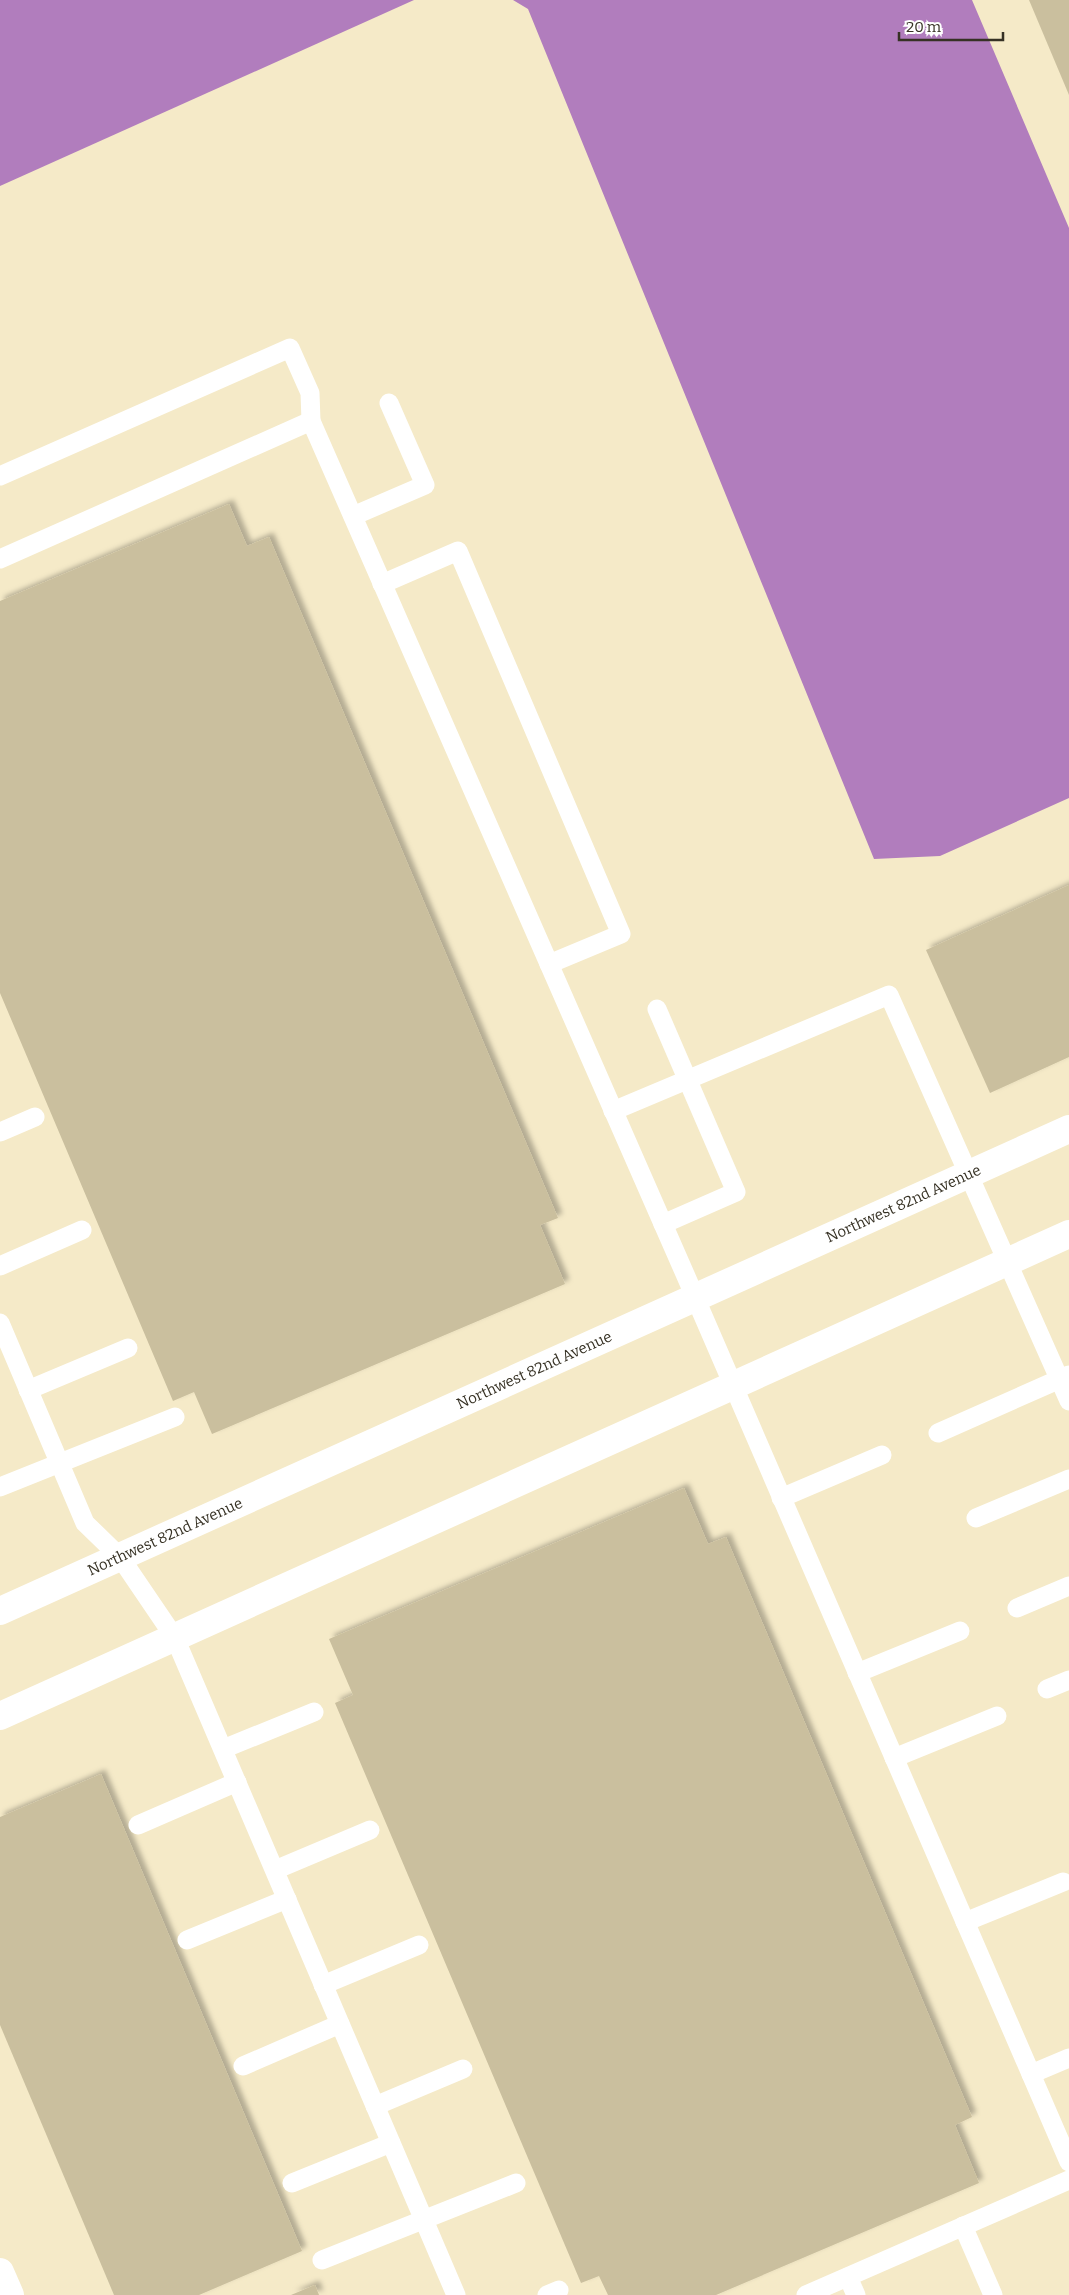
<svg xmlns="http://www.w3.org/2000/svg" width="1069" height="2295" font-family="Bitter,serif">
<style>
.water{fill:#b17dbd}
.building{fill:#cabf9e;filter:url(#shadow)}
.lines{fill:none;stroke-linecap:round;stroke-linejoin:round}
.service{stroke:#fff;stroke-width:19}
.minor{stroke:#fff;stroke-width:28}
.tertiary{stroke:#fff;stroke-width:28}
.labels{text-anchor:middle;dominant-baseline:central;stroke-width:4;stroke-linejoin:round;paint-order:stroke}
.street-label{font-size:15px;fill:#363124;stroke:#fff}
</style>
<defs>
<filter id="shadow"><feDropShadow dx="4.5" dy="-4.5" stdDeviation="2.5" flood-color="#0004"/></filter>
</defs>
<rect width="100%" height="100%" fill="#f5eac8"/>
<!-- water -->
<g class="water">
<polygon points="0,0 414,0 0,186"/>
<polygon points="513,0 972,0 1069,228 1069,798 940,856 874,859 528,9"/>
</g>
<!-- building -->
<g class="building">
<polygon points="1029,0 1069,0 1069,95"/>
<polygon points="229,504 247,546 269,537 558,1218 540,1225 565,1284 212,1434 194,1392 173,1401 0,993 0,601"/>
<polygon points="1069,885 1069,1057 990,1093 926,950"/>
<polygon points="684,1488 708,1544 726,1537 972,2117 955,2125 979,2183 716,2295 608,2295 599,2276 581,2283 335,1703 353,1695 329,1639"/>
<polygon points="101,1774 302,2251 199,2295 114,2295 0,2025 0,1817"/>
<polygon points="315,2285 319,2295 291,2295"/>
</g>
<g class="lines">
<!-- service -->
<g class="service">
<polyline points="0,476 290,348 310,393 311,421"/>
<polyline points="353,516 425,485 389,403"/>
<polyline points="0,559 311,421 685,1274 1069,2162"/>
<polyline points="382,584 458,551 621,934 549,964"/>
<polyline points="657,1009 736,1192 663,1224"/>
<polyline points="613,1111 889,995 1069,1401"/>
<polyline points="0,1132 35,1117"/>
<polyline points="0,1266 82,1230"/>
<polyline points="0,1323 85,1523 120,1557 175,1638 456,2295"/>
<polyline points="28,1390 128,1348"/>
<polyline points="938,1433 1069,1375"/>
<polyline points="0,1487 175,1417"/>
<polyline points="781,1498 882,1455"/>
<polyline points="976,1518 1069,1479"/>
<polyline points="1017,1608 1069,1586"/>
<polyline points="857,1673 960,1631"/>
<polyline points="1047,1689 1069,1680"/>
<polyline points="223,1749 314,1712"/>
<polyline points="894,1758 997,1716"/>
<polyline points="138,1825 237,1782"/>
<polyline points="275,1870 370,1830"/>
<polyline points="965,1922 1063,1882"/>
<polyline points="187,1940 287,1899"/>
<polyline points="323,1985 419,1945"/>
<polyline points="243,2066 340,2024"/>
<polyline points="1031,2074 1069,2058"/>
<polyline points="375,2106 463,2069"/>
<polyline points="292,2183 391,2143"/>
<polyline points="963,2226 993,2295"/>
<polyline points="322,2260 516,2183"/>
<polyline points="848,2277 856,2295"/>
<polyline points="547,2295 559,2290"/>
<polyline points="806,2295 1069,2180"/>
</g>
<!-- minor -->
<polyline class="minor" points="0,2272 10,2295"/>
<!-- tertiary -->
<g class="tertiary">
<path id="s1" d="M0,1611L1069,1129"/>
<polyline points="0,1716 1069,1234"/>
</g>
</g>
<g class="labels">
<!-- street labels -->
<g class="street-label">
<text stroke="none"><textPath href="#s1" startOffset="991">Northwest 82nd Avenue</textPath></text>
<text stroke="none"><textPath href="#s1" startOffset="586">Northwest 82nd Avenue</textPath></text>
<text stroke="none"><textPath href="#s1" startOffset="181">Northwest 82nd Avenue</textPath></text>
</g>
</g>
<!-- scale -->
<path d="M899 32v8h104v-8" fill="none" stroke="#363124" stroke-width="2.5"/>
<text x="906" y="32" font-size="15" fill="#363124" stroke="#ffffff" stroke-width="4" paint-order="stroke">20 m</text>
</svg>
